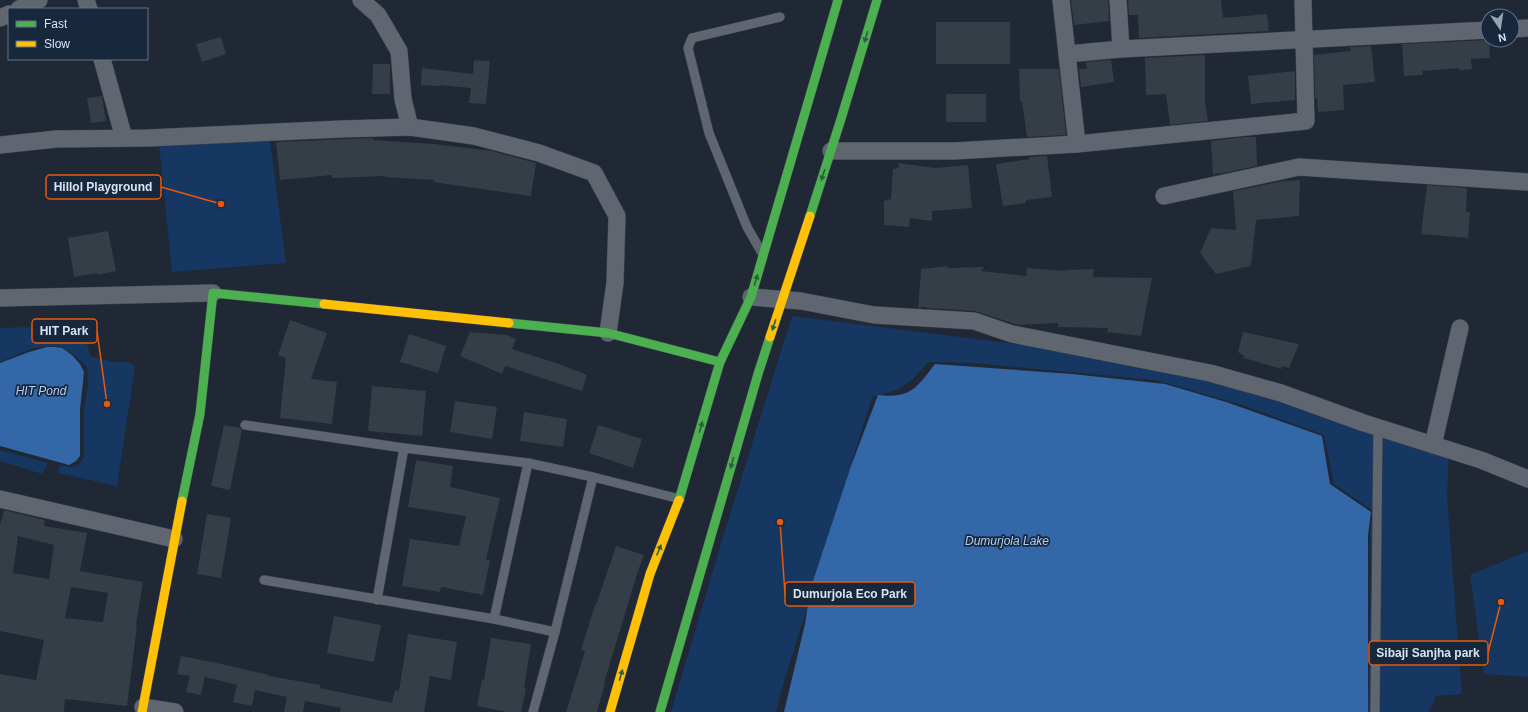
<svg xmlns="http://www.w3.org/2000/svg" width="1528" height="712" font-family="Arial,sans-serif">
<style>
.green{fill:#153762}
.water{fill:#3467a8}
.building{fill:#353d46;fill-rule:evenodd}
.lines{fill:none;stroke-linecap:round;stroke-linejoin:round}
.lane-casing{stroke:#3c434e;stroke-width:10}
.street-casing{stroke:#3c434e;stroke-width:18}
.fast-casing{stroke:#3c434e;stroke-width:10}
.slow-casing{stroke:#3c434e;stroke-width:10}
.lane{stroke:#606670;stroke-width:9}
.street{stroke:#606670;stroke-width:17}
.fast{stroke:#4caf50;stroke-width:9}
.slow{stroke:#ffc107;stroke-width:9}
.oneway{fill:#2c5d44}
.labels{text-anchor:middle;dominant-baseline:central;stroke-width:3.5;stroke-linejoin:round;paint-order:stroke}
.water-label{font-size:12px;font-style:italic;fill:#b3cff6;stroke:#17273c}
.leader{fill:none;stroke:#e8590c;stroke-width:1.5}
.callout-dot{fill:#e8590c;stroke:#17273c;stroke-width:1.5}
.callout{fill:#17273c;stroke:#e8590c;stroke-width:1.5}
.callout-label{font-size:12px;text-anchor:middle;font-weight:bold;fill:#d9e3f2}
</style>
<rect width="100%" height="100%" fill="#1f2834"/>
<!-- green -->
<g class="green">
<polygon points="270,141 286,263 172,272 159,144"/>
<polygon points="792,316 1047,348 1201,375 1449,450 1447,497 1462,694 1436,696 1429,712 1368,712 1371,573 1370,533 1373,511 1334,484 1324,435 1245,406 1156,380 973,363 928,362 914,378 898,390 872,397 783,685 776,712 671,712 723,537"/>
<path d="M81,325L91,357L115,362H127L135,366L117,486L58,473L60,465C72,468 79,469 84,456V408L88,386L87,367L72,353L58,346L33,348L0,362V328Z"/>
<polygon points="0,450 48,463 42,474 0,461"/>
<polygon points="1528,551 1528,677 1484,674 1470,575"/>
</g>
<!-- water -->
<g class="water">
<polygon points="47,347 56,347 62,348 72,355 80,364 84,372 80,410 80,456 76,461 69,465 0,446 0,363 29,352"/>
<path d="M935,364L1072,374L1165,384L1226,402L1322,436L1330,484L1371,512L1368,535V712H784L805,624L810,590L851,466L878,395C911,399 917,387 935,364Z"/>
</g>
<!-- building -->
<g class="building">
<polygon points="1071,0 1108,0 1109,21 1074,25"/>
<polygon points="1128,0 1221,0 1223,18 1267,14 1269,31 1139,38 1138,15 1129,15"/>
<rect x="936" y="22" width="74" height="42"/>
<polygon points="221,37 226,54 202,62 196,44"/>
<polygon points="1489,40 1490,58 1471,59 1472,69 1459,70 1459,68 1422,71 1423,75 1404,76 1402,44"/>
<polygon points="1371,46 1375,82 1343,85 1344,110 1318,112 1317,98 1315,98 1314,55 1351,51 1350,47"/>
<polygon points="1205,55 1205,102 1208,121 1170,125 1166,94 1146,95 1145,58"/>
<polygon points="474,60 490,61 486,104 469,103 471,88 439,85 439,86 421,85 422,68 473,74"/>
<polygon points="1111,60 1114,82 1081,87 1079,69 1087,69 1086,62"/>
<polygon points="373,64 390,64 390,94 372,94"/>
<polygon points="1019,69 1059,69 1066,135 1027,137 1022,101 1020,102"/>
<polygon points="1295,71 1295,100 1251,104 1248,76"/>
<rect x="946" y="94" width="40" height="28"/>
<polygon points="102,96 106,121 91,123 87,98"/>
<polygon points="1245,137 1256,137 1257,166 1223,173 1213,174 1211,141"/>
<polygon points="373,138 373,140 434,144 492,151 536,163 531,196 433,182 434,180 385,177 385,176 332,178 332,175 280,180 276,142"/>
<polygon points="1047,156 1052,197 1026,200 1026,203 1003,206 996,164 1030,159 1029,157"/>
<polygon points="898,163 935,168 968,165 972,208 932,211 932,221 910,218 909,227 884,225 884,201 891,199 893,169 899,168"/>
<polygon points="1300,180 1299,216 1256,220 1251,266 1216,274 1200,253 1211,228 1236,230 1233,191 1283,181"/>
<polygon points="1427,185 1467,188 1466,212 1470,212 1468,238 1421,234"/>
<polygon points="108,231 116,271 98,275 98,273 74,277 68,238"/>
<polygon points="948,266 947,268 984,267 981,271 1026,276 1027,268 1065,271 1065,270 1094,269 1093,277 1152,278 1141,336 1107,332 1108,328 1058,327 1058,323 1018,325 975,311 926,308 926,307 918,308 921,269"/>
<polygon points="290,320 327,333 311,379 337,382 332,424 280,418 286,358 278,355"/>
<polygon points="470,332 507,335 516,339 512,349 562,365 587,375 582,391 505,366 502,374 460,356"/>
<polygon points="1243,332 1299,344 1289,368 1282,366 1282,369 1244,358 1244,356 1238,352"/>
<polygon points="409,334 446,346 438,373 400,362"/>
<polygon points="372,386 426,391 422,436 368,431"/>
<polygon points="455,401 497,407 492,439 450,432"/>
<polygon points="524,412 567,419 563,447 520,441"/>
<polygon points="224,425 240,428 242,430 230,490 211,486"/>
<polygon points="598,425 642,439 633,468 589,453"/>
<polygon points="416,460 453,466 450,487 500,498 486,560 490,560 483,595 441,587 440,592 402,586 410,539 459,546 466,516 408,507"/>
<path d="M4,510L45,520L44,526L87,533L80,571L143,582L136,625H137L127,706L65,699L64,712H0V674L36,680L44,640L0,631V525ZM18,536L54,545L49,579L13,573ZM71,587L108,593L103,622L65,618Z"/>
<polygon points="207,514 231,518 221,578 197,574"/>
<polygon points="616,546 644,555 638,571 604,683 605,683 597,712 566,712 585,651 581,650 595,605 596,605"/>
<polygon points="334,616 381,625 374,662 327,653"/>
<polygon points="408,634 457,642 451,680 430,676 424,712 340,712 341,708 305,701 303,712 284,712 287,697 255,690 252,706 233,702 237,685 205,677 201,695 186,692 190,676 177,674 181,656 217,663 269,675 269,676 320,685 320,688 392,703 395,690 399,691"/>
<polygon points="491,638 531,644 524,688 526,689 521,712 507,712 477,706 482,680 484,680"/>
</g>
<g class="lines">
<defs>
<g id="lane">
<polyline points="762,253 747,227 709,133 688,48 692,38 780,17"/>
<polyline points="245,425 404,448 528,463 593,477 680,499"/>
<polyline points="264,580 494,619 555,632"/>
<polyline points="377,600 404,448"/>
<polyline points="494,619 528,463"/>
<polyline points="533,712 555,632 593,477"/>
<polyline points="1375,712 1378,427"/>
</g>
<g id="street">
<polyline points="86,0 89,9"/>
<polyline points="361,0 378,15 399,51 403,99 410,127"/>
<polyline points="1061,0 1077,144"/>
<polyline points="1118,0 1121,49"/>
<polyline points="19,9 39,0"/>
<polyline points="0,18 9,14"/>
<polyline points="1512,29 1528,28"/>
<polyline points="1067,54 1121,49 1488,30"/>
<polyline points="102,59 124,138"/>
<polyline points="0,145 56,139 148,138 341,129 410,127 474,136 539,153 594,173 617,216 615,283 608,333"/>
<polyline points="831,151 954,151 1077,144 1306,121 1303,0"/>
<polyline points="1164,196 1299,167 1528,182"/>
<polyline points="751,297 801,301 874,315 974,321 1012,334 1210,373 1281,393 1364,423 1481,460 1528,479"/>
<polyline points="0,298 213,293"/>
<polyline points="1433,445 1460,328"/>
<polyline points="0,499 174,539"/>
<polyline points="143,707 175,712"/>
</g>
<g id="fast">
<polyline points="810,216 841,119 877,0"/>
<polyline points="509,323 608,333 720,362"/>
<polyline points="679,500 720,362 751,297 838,0"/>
<polyline points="182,501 200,414 213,293 324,304"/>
<polyline points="660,712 758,374 770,337"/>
</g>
<g id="slow">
<polyline points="324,304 509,323"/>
<polyline points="770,337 810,216"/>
<polyline points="142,712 182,501"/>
<polyline points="610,712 650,574 679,500"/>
</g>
</defs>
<!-- lane casing -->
<use href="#lane" class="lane-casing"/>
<!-- street casing -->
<use href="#street" class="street-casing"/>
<!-- fast casing -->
<use href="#fast" class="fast-casing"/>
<!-- slow casing -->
<use href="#slow" class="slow-casing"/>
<!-- lane -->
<use href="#lane" class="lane"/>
<!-- street -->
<use href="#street" class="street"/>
<!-- fast -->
<use href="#fast" class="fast"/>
<!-- slow -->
<use href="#slow" class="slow"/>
</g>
<!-- one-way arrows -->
<defs><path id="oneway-solid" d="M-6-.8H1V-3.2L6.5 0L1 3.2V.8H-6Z"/></defs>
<g class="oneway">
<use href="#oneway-solid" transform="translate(866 37) rotate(107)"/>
<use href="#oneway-solid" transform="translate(823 175) rotate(108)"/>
<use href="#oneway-solid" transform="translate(756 280) rotate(-74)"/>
<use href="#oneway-solid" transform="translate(774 325) rotate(108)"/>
<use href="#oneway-solid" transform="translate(701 427) rotate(-74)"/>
<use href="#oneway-solid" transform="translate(732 463) rotate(106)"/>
<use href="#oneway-solid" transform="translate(659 550) rotate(-68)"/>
<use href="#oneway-solid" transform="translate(621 675) rotate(-74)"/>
</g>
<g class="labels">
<!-- water labels -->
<g class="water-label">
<text x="41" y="391">HIT Pond</text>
<text x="1007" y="541">Dumurjola Lake</text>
</g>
</g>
<!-- callouts -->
<path class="leader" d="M221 204L161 187M107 404L97 331M780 522L785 594M1501 602L1488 653"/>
<g class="callout-dot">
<circle cx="221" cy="204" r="4"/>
<circle cx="107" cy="404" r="4"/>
<circle cx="780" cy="522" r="4"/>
<circle cx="1501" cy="602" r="4"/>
</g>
<g class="callout">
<rect x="46" y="175" width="115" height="24" rx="4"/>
<rect x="32" y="319" width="65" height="24" rx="4"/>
<rect x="785" y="582" width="130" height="24" rx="4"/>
<rect x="1369" y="641" width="119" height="24" rx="4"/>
</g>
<g class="callout-label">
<text x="103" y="191">Hillol Playground</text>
<text x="64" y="335">HIT Park</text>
<text x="850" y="598">Dumurjola Eco Park</text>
<text x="1428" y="657">Sibaji Sanjha park</text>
</g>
<!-- legend -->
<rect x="8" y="8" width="140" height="52" fill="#17273c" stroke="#657285"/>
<rect x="16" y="21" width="20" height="6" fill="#4caf50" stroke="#657285"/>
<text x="44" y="28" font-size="12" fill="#d9e3f2">Fast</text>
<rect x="16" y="41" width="20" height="6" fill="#ffc107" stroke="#657285"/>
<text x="44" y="48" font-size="12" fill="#d9e3f2">Slow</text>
<!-- north arrow -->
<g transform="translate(1500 28) rotate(167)"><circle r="19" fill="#17273c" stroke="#657285"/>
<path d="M0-3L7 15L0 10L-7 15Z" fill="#98a2b0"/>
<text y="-6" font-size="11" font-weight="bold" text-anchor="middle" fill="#d9e3f2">N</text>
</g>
</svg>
